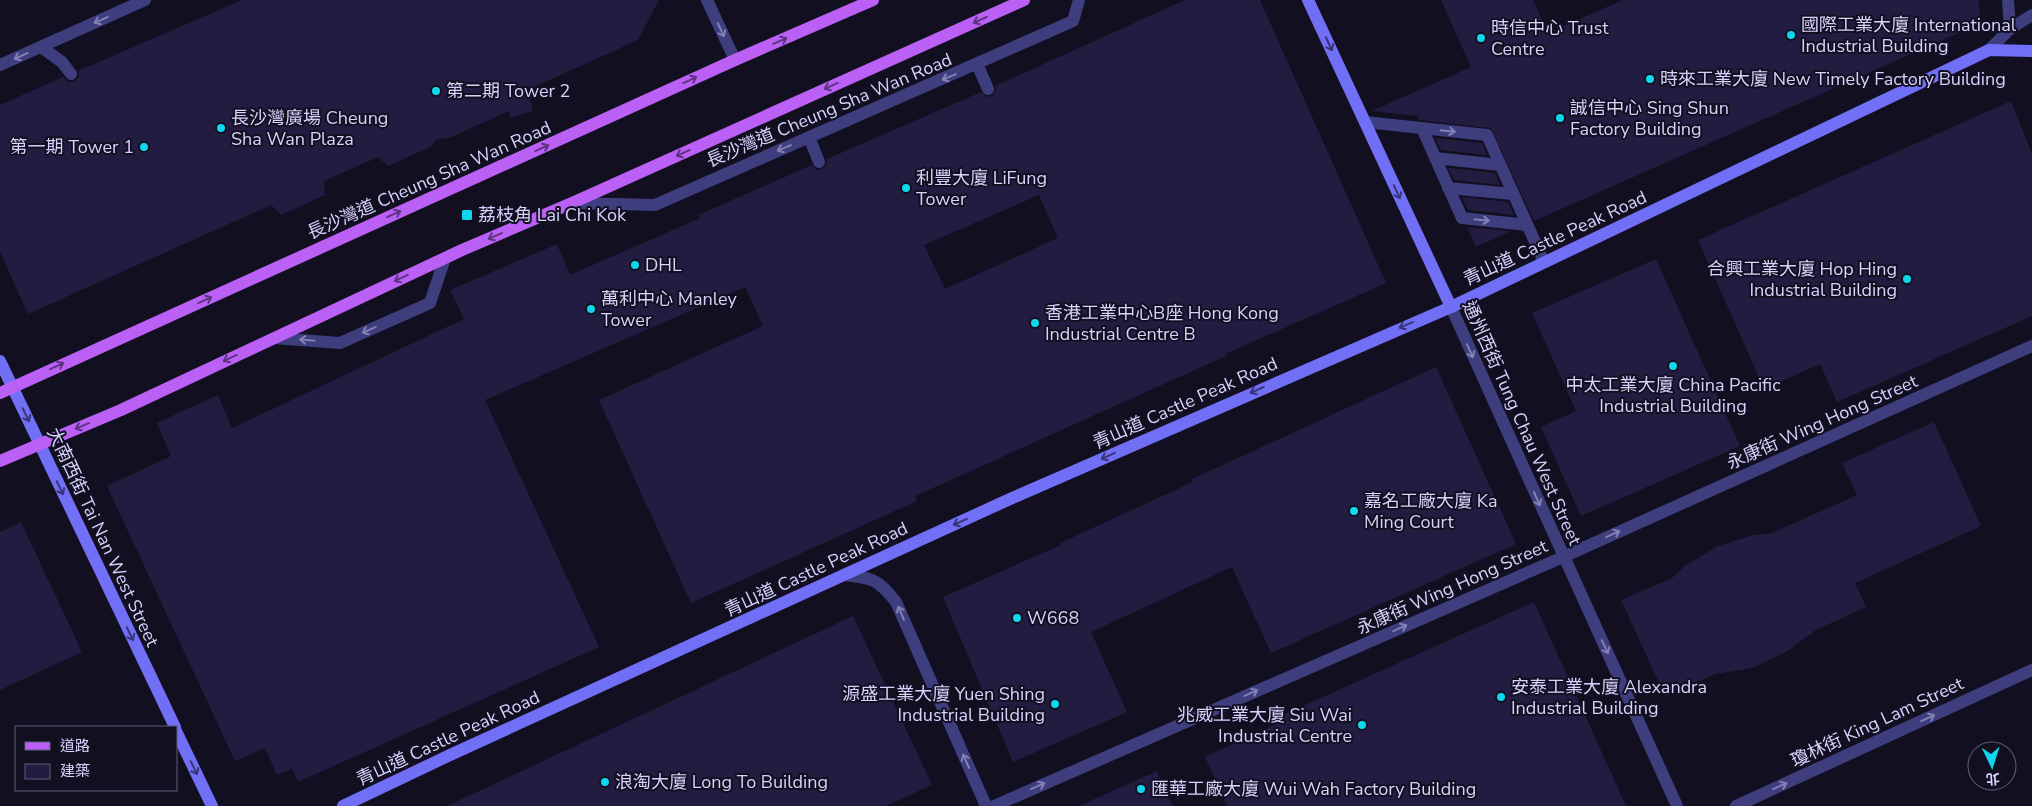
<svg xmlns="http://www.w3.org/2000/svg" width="2032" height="806" font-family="'Nunito Sans','Noto Sans TC',sans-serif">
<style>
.building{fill:#231c41;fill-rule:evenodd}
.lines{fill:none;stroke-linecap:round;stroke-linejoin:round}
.lane{stroke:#3e3d7d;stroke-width:12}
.street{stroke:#3e3d7d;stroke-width:12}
.secondary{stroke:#716ff6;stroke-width:12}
.primary{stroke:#bb60f5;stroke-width:12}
.oneway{stroke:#8280b6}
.oneway2{stroke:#5e3380}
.oneway3{stroke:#383576}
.poi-dot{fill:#0fd7eb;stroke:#120f21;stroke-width:2}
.labels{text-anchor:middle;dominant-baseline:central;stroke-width:4;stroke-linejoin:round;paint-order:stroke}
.poi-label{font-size:18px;fill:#d6d2fc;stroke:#120f21;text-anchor:start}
.street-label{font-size:18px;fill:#d6d2fc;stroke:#120f21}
</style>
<rect width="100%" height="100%" fill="#120f21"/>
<!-- building -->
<g class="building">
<polygon points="242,0 659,0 638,40 527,90 533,111 510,118 509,111 449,138 437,139 430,147 388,166 378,157 324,181 325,195 281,215 271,205 28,314 0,252 0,105 63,77 68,82 75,81 79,77 78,71"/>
<path d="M1185,0H1260L1386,283L1225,354L1226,356L915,496L917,501L691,603L599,400L763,326L745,287L485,400L599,647L298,782L292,769L277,775L265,748L235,761L107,486L171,456L157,423L218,395L232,428L464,319L450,290L557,244L570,275L700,218L698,215L812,165L817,170L822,169L827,164V159L981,92L987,97L992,96L996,90L995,86ZM1039,195L1058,238L945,289L924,245Z"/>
<polygon points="1441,0 1533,0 1548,33 1623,0 1978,0 1981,23 1534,221 1491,128 1419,120 1417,116 1372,111 1471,67"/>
<polygon points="2011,101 2032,154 2032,316 1837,402 1820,364 1764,389 1698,240"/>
<polygon points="1435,138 1482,143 1487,155 1441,150"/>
<polygon points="1448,168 1495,173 1500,185 1454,180"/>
<polygon points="1462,197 1508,202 1514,215 1468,210"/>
<polygon points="1467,227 1511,231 1476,247"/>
<polygon points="1656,259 1740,446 1581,516 1541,427 1576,411 1532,313"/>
<polygon points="1436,367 1516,544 1271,653 1232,567 1091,632 1127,712 1013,762 943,597 1061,545 1060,543 1193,482 1192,479"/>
<polygon points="1934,422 1981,526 1855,583 1866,607 1816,630 1786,652 1752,668 1715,674 1665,696 1621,600 1672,578 1686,565 1718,546 1754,535 1772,533 1857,495 1842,463"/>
<polygon points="21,522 82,652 0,690 0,532"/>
<polygon points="1534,602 1626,806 1227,806 1205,757 1285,720 1283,715"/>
<polygon points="853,616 932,785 886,806 447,806"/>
<polygon points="1157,771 1173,806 1079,806"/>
</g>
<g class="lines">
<!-- lane -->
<g class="lane">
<polyline points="41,47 62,62 71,74"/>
<polyline points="977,64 988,89"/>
<polyline points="1365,122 1487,135 1544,262"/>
<polyline points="1422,128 1462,218 1527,225"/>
<polyline points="809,137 819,162"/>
<polyline points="1435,158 1500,165"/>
<polyline points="1448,188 1513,194"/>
</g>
<!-- street -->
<g class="street">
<polyline points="707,0 735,60"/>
<polyline points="2008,0 2010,29"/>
<polyline points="1989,50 2010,29 2032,15"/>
<polyline points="0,65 145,0"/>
<polyline points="572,203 655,205 1073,21 1079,0"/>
<polyline points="1451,307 1677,806"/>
<polyline points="274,338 340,343 430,303 445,258"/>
<path d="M844,575C873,578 878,579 896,602L986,806"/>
<polyline points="994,806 1563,557 2032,346"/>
<polyline points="1736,806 2032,670"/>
</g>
<!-- secondary -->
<g class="secondary">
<polyline points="1308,0 1451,307"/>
<polyline points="0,361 175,727"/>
<polyline points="176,731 212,806"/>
<polyline points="343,806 450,755 1010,499 1451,307 1989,50 2032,51"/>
</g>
<!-- primary -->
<g class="primary">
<polyline points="0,393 735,60 873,0"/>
<polyline points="0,461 121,410 462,250 572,203 1024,0"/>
</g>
</g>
<!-- one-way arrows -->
<defs><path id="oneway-shaft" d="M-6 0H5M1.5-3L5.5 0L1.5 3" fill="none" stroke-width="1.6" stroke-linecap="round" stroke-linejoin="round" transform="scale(1.25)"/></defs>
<g class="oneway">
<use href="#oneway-shaft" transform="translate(101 20) rotate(156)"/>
<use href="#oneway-shaft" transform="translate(721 30) rotate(65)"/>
<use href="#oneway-shaft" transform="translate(21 56) rotate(156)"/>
<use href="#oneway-shaft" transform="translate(949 77) rotate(157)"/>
<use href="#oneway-shaft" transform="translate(1448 131) rotate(6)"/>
<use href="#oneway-shaft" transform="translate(784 148) rotate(157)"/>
<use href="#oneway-shaft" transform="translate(1482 220) rotate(6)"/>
<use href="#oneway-shaft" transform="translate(369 330) rotate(156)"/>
<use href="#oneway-shaft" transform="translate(307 340) rotate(-175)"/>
<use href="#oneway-shaft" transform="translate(1470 351) rotate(66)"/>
<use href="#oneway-shaft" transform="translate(1537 499) rotate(66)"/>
<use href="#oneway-shaft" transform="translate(1613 534) rotate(-24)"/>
<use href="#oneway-shaft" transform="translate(901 613) rotate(-114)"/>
<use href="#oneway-shaft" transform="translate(1400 628) rotate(-24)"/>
<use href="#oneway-shaft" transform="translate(1605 647) rotate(65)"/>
<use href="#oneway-shaft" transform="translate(1251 693) rotate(-24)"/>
<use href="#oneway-shaft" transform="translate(1928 718) rotate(-25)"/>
<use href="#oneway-shaft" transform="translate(966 761) rotate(-114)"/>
<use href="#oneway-shaft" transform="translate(1038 786) rotate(-24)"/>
<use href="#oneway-shaft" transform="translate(1780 786) rotate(-24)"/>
</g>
<g class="oneway2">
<use href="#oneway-shaft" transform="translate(980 20) rotate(156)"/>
<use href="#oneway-shaft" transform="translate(780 41) rotate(-23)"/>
<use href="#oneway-shaft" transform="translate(690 80) rotate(-25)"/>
<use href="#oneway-shaft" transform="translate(831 86) rotate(156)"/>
<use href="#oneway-shaft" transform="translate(542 148) rotate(-24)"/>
<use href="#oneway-shaft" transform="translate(683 153) rotate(156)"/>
<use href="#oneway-shaft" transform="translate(394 214) rotate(-24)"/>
<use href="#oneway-shaft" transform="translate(495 236) rotate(157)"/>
<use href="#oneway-shaft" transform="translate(401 278) rotate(155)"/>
<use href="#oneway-shaft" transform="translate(205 300) rotate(-24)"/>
<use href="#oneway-shaft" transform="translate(230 358) rotate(155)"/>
<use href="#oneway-shaft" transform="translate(57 366) rotate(-25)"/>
<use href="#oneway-shaft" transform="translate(82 426) rotate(157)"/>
</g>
<g class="oneway3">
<use href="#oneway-shaft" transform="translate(1329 44) rotate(65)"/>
<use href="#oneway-shaft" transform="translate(1397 192) rotate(65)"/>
<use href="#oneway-shaft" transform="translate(1406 325) rotate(157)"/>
<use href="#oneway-shaft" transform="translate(1257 390) rotate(156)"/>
<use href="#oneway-shaft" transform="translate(26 415) rotate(64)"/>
<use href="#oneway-shaft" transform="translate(1108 456) rotate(156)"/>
<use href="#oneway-shaft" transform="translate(60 488) rotate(65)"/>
<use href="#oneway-shaft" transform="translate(960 522) rotate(156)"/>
<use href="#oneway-shaft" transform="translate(130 634) rotate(64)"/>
<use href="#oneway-shaft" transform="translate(194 768) rotate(64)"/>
</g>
<!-- markers -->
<g class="poi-dot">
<circle cx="1791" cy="35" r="5"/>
<circle cx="1481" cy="38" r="5"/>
<circle cx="1650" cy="79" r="5"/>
<circle cx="436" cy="91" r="5"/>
<circle cx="1560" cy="118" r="5"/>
<circle cx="221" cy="128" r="5"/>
<circle cx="144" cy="147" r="5"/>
<circle cx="906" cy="188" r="5"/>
<rect x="461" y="209" width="12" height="12" rx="2.5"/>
<circle cx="635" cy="265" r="5"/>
<circle cx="1907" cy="279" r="5"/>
<circle cx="591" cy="309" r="5"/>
<circle cx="1035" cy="323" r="5"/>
<circle cx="1673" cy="366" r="5"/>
<circle cx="1354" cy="511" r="5"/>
<circle cx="1017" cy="618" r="5"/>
<circle cx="1501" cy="697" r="5"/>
<circle cx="1055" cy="704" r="5"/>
<circle cx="1362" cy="725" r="5"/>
<circle cx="605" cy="782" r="5"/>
<circle cx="1141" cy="789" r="5"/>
</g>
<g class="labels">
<!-- poi labels -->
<g class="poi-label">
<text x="1801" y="25">國際工業大廈 International<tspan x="1801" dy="21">Industrial Building</tspan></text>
<text x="1491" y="28">時信中心 Trust<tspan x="1491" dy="21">Centre</tspan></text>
<text x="1660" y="79">時來工業大廈 New Timely Factory Building</text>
<text x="446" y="91">第二期 Tower 2</text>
<text x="1570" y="108">誠信中心 Sing Shun<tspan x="1570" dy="21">Factory Building</tspan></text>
<text x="231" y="118">長沙灣廣場 Cheung<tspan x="231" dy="21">Sha Wan Plaza</tspan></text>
<text x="134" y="147" text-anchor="end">第一期 Tower 1</text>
<text x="916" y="178">利豐大廈 LiFung<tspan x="916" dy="21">Tower</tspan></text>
<text x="478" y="215">荔枝角 Lai Chi Kok</text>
<text x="645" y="265">DHL</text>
<text x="1897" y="269" text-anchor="end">合興工業大廈 Hop Hing<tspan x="1897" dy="21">Industrial Building</tspan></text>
<text x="601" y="299">萬利中心 Manley<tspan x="601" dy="21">Tower</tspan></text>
<text x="1045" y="313">香港工業中心B座 Hong Kong<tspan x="1045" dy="21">Industrial Centre B</tspan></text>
<text x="1673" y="385" text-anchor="middle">中太工業大廈 China Pacific<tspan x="1673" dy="21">Industrial Building</tspan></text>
<text x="1364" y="501">嘉名工廠大廈 Ka<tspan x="1364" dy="21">Ming Court</tspan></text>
<text x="1027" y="618">W668</text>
<text x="1511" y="687">安泰工業大廈 Alexandra<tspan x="1511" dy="21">Industrial Building</tspan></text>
<text x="1045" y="694" text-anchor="end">源盛工業大廈 Yuen Shing<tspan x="1045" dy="21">Industrial Building</tspan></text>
<text x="1352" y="715" text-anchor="end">兆威工業大廈 Siu Wai<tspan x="1352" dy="21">Industrial Centre</tspan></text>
<text x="615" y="782">浪淘大廈 Long To Building</text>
<text x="1151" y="789">匯華工廠大廈 Wui Wah Factory Building</text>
</g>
<!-- street labels -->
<g class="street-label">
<text transform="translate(829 110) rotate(-23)">長沙灣道 Cheung Sha Wan Road</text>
<text transform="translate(429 180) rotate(-24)">長沙灣道 Cheung Sha Wan Road</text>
<text transform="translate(1555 238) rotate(-25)">青山道 Castle Peak Road</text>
<text transform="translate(1185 403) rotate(-24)">青山道 Castle Peak Road</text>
<text transform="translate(1822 422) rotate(-24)">永康街 Wing Hong Street</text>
<text transform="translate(1522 423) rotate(66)">通州西街 Tung Chau West Street</text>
<text transform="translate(103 537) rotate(65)">大南西街 Tai Nan West Street</text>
<text transform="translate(816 569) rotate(-25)">青山道 Castle Peak Road</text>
<text transform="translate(1452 587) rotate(-24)">永康街 Wing Hong Street</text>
<text transform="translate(1877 722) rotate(-25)">瓊林街 King Lam Street</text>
<text transform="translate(448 738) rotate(-25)">青山道 Castle Peak Road</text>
</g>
</g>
<!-- legend -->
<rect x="15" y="726" width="162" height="65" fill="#120f21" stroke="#605d79"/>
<rect x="25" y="742" width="25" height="8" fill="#bb60f5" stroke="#605d79"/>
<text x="60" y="751" font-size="15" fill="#d6d2fc">道路</text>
<rect x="25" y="764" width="25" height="15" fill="#231c41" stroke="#605d79"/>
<text x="60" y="776" font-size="15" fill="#d6d2fc">建築</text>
<!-- north arrow -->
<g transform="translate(1992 766) rotate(176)"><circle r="24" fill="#120f21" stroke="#605d79"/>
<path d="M0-4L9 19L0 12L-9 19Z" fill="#0fd7eb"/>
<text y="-8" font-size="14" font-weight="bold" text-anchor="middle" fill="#d6d2fc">北</text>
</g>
</svg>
